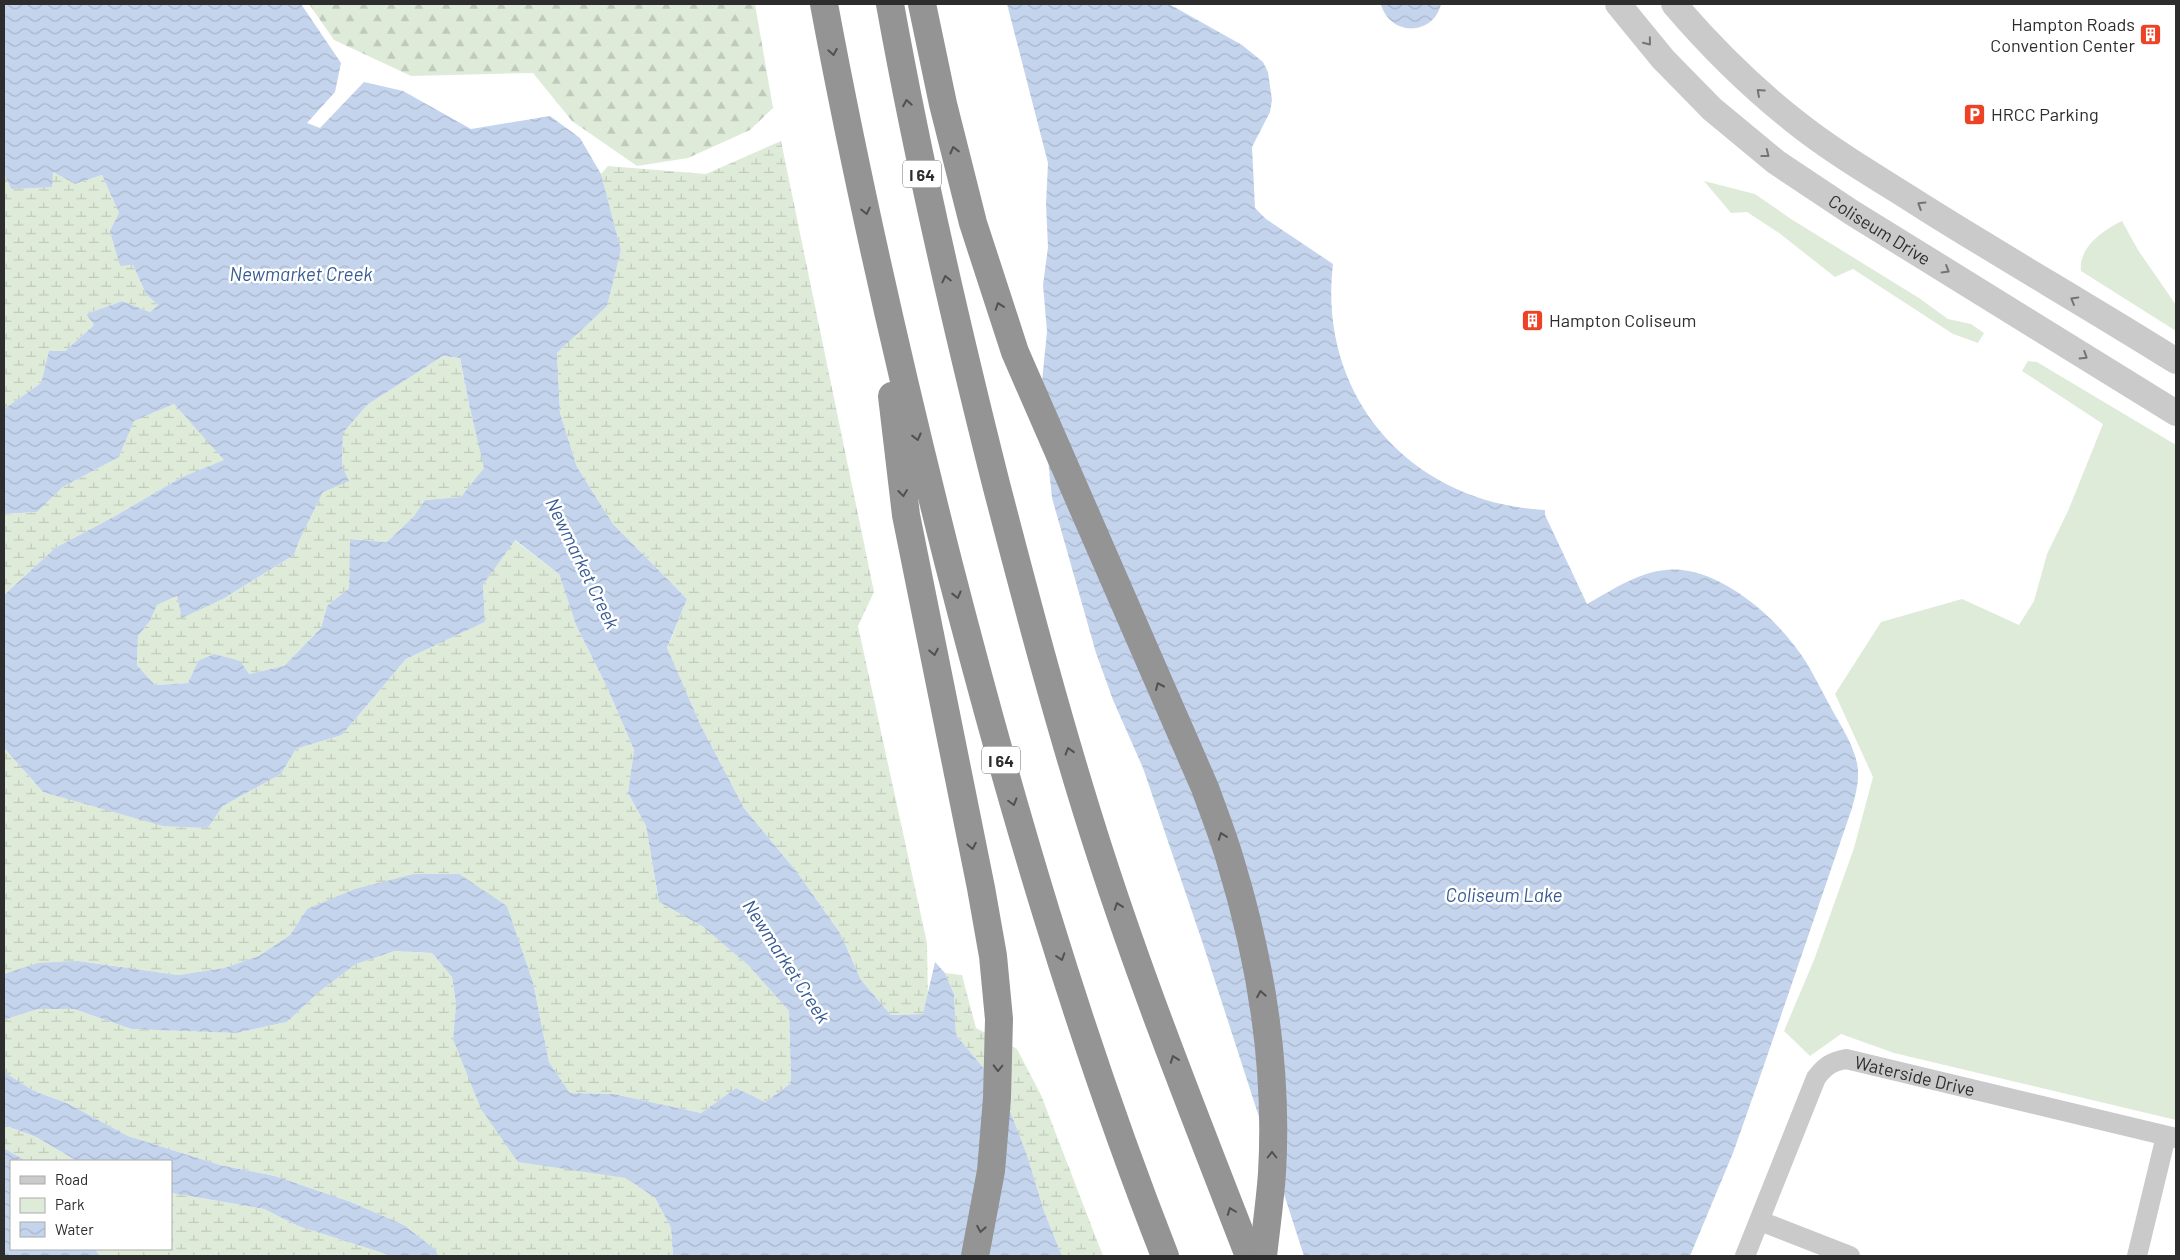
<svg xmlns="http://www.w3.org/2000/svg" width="2180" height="1260" font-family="Barlow,sans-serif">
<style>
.green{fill:#dfebd9}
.forest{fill:url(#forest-firs)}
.wetland{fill:url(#wetland-marsh)}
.water{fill:url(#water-waves);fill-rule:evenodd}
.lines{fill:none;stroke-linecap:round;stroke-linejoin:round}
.minor{stroke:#cacaca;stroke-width:20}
.tertiary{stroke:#cacaca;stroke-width:26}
.motorway{stroke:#949494;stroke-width:28}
.oneway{stroke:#747474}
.oneway2{stroke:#515151}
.labels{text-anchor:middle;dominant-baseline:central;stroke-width:5;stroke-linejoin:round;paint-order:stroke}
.shield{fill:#fff;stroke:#6c6c6c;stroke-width:1}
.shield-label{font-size:16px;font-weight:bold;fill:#2d2d2d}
.poi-label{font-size:18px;fill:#2d2d2d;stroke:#fff;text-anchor:start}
.street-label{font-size:18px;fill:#2d2d2d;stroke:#fff}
.water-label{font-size:19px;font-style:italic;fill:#375b92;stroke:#fff}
</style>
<defs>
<pattern id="forest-firs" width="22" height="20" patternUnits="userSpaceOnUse" patternTransform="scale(1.25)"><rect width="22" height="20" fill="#dfebd9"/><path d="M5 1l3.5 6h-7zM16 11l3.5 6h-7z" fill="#c0cabb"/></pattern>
<pattern id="wetland-marsh" width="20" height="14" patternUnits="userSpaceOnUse" patternTransform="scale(1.25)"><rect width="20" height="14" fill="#dfebd9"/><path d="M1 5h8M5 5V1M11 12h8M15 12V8" fill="none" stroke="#c0cabb"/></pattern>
<pattern id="water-waves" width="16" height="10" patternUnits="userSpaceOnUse" patternTransform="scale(1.25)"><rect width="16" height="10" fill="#c4d4ed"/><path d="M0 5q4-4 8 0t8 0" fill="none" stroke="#a9b6cc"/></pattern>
</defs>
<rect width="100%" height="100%" fill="#fff"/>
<!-- green -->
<g class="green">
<polygon points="1704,181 1755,194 1791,219 1919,298 1948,319 1971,324 1984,333 1978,343 1953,334 1853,269 1835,277 1779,233 1747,212 1731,213"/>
<path d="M2122,221L2138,250L2176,305V331L2081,271C2078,248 2103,230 2122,221Z"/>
<polygon points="2028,361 2037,362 2176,445 2176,1120 1894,1053 1841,1034 1810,1056 1784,1031 1814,960 1854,848 1873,777 1835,694 1881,622 1962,599 2019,625 2034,601 2047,554 2068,511 2103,424 2022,371"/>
</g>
<!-- forest -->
<polygon class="forest" points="309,4 755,4 773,108 750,130 688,158 637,166 572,121 533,73 411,76 334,40"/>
<!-- wetland -->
<g class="wetland">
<polygon points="781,141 874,592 858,626 927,943 928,1000 924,1014 891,1015 861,980 840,933 797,872 744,808 701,726 667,649 687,599 613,524 577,467 560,413 557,353 607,305 621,250 601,174 608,166 706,174"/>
<polygon points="53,172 75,184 102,175 119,213 121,266 133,265 146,294 158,305 150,312 122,301 86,314 94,325 65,351 49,352 41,383 4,409 4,173 11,189"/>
<polygon points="443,356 460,358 469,404 485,468 461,497 425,500 414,516 387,542 351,539 349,588 327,606 321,628 284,666 249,674 198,661 188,683 155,685 137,665 138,636 150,621 157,605 177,596 183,617 223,599 294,555 299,541 323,492 342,466 343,433 367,405"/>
<polygon points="174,404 225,460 182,477 115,516 55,548 4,595 4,514 37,512 63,487 119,457 134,421"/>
<polygon points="514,540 559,574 576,625 607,687 634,750 628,793 646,826 659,902 702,926 749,966 789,1011 791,1083 765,1102 736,1088 701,1113 614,1094 570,1093 549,1062 533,982 507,906 307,909 290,935 260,956 224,968 178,975 78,961 4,974 4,748 43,792 208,828 223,806 281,774 296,749 342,735 406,659 485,622 483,585"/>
<polygon points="395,951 432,953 452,977 456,1004 453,1039 626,1178 655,1198 671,1228 673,1256 438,1256 436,1250 404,1225 351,1202 275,1176 220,1165 128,1136 67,1103 34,1091 4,1072 4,1020 38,1009 74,1009 131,1029 236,1033 287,1022 319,992 356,964"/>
<polygon points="945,973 962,975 976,1028 1017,1049 1041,1095 1103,1256 1062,1256 1044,1211 1027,1155 1002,1090 956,1035 954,994"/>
<polygon points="4,1125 36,1137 77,1161 26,1161 4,1148"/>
<polygon points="171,1193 264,1209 298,1226 392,1256 100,1256 95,1249 171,1249"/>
</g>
<!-- water -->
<g class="water">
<path d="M4,4H301L341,63L335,92L307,123L320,128L364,82L403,91L471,129L550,116L580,138L601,174L621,250L607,306L557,353L560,413L577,467L613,524L687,599L667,648L701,726L744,808L797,872L840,933L861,980L891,1015L923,1014L935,962L945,973L954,994L956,1035L1002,1090L1027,1155L1044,1211L1062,1256H673L671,1228L655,1198L626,1178L518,1162L481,1109L453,1039L456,1004L452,977L432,953L395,951L356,964L319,992L287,1022L236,1033L131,1029L74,1009H38L4,1020V974L38,963L78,961L178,975L224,968L259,956L290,935L307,909L355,889L414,874H459L507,906L533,982L549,1062L570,1093L614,1094L701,1113L736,1088L765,1102L791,1083L789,1011L749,966L702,926L659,902L646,826L628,793L634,750L607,687L576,625L559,574L515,540L483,585L485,622L406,659L342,735L296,749L281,774L223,806L208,828L163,826L43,792L4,748V595L55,548L115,516L182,477L224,460L174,404L134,421L119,457L63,487L37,512L4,514V409L41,383L49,351H65L94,325L86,314L122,301L150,312L158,305L146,294L133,265L120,266L110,231L119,213L102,175L75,184L53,172L52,187L11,189L4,173ZM443,356L460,358L469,404L484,468L461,497L425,500L414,516L387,542L350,539L349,588L327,606L321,628L284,666L249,674L240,661L214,654L198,661L188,683L155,685L137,665L138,636L150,621L157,605L177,596L182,618L223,599L294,555L299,541L323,492L349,481L342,466L343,433L367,405Z"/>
<path d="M1007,4H1169L1242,45L1263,62L1268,72L1272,100L1270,112L1252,147L1255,208L1266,219L1333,264C1317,398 1412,503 1545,510V515L1587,604C1616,588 1647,566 1682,570C1729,575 1781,622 1806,662C1815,677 1823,693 1831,708C1841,726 1853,744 1857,763C1860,779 1856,793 1852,808L1762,1071L1733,1153L1690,1256H1304L1203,944L1143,768L1113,700L1096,653L1052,498L1041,392L1047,331L1043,285L1048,247L1046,204L1048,163Z"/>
<path d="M1381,4H1441C1433,37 1389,36 1381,4Z"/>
<polygon points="4,1072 34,1091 67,1103 128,1136 220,1165 275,1176 351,1202 404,1225 436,1250 438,1256 392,1256 298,1226 264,1209 171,1193 171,1161 77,1161 36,1137 4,1125"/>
<polygon points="4,1148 26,1161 11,1161 11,1249 95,1249 100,1256 4,1256"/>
</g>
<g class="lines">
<!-- minor -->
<g class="minor">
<polyline points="1760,1221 1850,1256"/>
<path id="s1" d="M1745,1256L1816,1078C1825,1066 1831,1062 1846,1059L2176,1138"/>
<polyline points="2137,1256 2166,1136"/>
</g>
<!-- tertiary -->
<g class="tertiary">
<path id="s2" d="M1618,4L1663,59L1712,109L1776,162L1851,212L2176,413"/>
<path d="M1674,4C1710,46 1749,85 1793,120C1834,153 1880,179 1925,208C2008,260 2093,309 2176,361"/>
</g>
<!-- motorway -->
<g class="motorway">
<path d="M824,4C859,192 902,379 949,565C1009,798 1077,1032 1165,1256"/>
<path d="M890,4C919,165 956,325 996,484C1028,607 1060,729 1099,850C1143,987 1197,1122 1249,1256"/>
<path d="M922,4L943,104L973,223L1015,352L1205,788C1214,813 1224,838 1231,863C1261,962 1278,1070 1272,1173C1270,1201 1266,1229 1263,1256"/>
<polyline points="892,396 906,515 981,888 993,956 999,1019 997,1098 991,1171 975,1256"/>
</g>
</g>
<!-- one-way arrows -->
<defs><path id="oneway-chevron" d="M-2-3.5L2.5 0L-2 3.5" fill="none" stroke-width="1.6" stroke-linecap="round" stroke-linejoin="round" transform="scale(1.25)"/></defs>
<g class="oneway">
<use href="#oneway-chevron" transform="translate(1648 42) rotate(51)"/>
<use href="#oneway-chevron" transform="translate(1760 92) rotate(-138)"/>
<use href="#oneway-chevron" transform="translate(1766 154) rotate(38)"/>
<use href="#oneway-chevron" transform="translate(1921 205) rotate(-148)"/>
<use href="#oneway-chevron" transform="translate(1946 270) rotate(31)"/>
<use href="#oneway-chevron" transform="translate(2074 300) rotate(-150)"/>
<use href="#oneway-chevron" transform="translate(2084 356) rotate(32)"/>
</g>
<g class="oneway2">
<use href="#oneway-chevron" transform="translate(833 52) rotate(80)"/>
<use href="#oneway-chevron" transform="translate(907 103) rotate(-100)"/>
<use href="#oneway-chevron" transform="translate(954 150) rotate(-104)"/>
<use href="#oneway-chevron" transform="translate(866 211) rotate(78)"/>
<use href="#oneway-chevron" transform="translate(946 279) rotate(-103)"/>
<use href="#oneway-chevron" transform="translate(999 306) rotate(-109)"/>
<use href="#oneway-chevron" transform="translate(917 437) rotate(76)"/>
<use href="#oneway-chevron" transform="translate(903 493) rotate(83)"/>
<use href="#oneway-chevron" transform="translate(957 595) rotate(76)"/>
<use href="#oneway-chevron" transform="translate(934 652) rotate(79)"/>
<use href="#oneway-chevron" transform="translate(1159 686) rotate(-114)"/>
<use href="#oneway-chevron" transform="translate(1069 751) rotate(-107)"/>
<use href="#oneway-chevron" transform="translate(1013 802) rotate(74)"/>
<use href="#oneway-chevron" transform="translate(1222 836) rotate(-110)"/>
<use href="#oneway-chevron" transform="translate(972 846) rotate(79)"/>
<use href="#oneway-chevron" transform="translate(1118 906) rotate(-109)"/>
<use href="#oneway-chevron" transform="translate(1061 957) rotate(72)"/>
<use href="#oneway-chevron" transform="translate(1261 994) rotate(-100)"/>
<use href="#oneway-chevron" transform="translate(1174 1059) rotate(-110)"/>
<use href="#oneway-chevron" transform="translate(998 1068) rotate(91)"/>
<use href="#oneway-chevron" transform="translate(1272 1155) rotate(-90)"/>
<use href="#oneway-chevron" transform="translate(1231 1211) rotate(-111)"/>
<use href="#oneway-chevron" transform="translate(981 1229) rotate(100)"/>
</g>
<!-- icons -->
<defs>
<symbol id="building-square" viewBox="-11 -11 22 22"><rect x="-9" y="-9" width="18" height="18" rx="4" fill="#ed4225" stroke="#fff"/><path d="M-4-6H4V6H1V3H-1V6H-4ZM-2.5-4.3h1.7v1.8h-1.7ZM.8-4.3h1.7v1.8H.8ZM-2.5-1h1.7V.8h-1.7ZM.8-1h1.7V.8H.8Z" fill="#fff"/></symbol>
<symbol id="parking-square" viewBox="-11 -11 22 22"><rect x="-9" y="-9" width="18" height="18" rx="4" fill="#ed4225" stroke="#fff"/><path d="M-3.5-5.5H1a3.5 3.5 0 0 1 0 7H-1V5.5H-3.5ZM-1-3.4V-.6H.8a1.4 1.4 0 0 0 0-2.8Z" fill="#fff"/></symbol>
</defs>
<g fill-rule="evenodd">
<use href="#building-square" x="2138" y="22" width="25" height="25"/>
<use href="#parking-square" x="1962" y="102" width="25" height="25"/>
<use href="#building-square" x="1520" y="308" width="25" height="25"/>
</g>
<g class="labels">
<!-- shield labels -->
<g class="shield">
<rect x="903" y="160.5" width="38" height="27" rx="4"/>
<rect x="982" y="746.5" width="38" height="27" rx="4"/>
</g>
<g class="shield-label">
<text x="922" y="174">I 64</text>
<text x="1001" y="760">I 64</text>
</g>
<!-- poi labels -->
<g class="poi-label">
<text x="2135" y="24" text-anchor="end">Hampton Roads<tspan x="2135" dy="21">Convention Center</tspan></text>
<text x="1991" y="114">HRCC Parking</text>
<text x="1549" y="320">Hampton Coliseum</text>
</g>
<!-- street labels -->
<g class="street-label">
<text stroke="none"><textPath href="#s2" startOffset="348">Coliseum Drive</textPath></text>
<text stroke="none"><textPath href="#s1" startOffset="299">Waterside Drive</textPath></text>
</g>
<!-- water labels -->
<g class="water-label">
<text x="301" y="273">Newmarket Creek</text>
<text transform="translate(583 563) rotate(64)">Newmarket Creek</text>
<text x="1504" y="894">Coliseum Lake</text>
<text transform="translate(787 961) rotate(57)">Newmarket Creek</text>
</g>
</g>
<!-- border -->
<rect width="2180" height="1260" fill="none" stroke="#2d2d2d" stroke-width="10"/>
<!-- legend -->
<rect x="10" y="1160" width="162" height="90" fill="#ffffff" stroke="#ababab"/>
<rect x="20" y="1176" width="25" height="8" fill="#cacaca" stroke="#ababab"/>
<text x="55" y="1185" font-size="15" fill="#2d2d2d">Road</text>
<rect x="20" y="1198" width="25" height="15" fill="#dfebd9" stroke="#ababab"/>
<text x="55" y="1210" font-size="15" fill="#2d2d2d">Park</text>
<rect x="20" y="1222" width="25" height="15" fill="url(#water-waves)" stroke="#ababab"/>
<text x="55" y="1235" font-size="15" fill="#2d2d2d">Water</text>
</svg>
